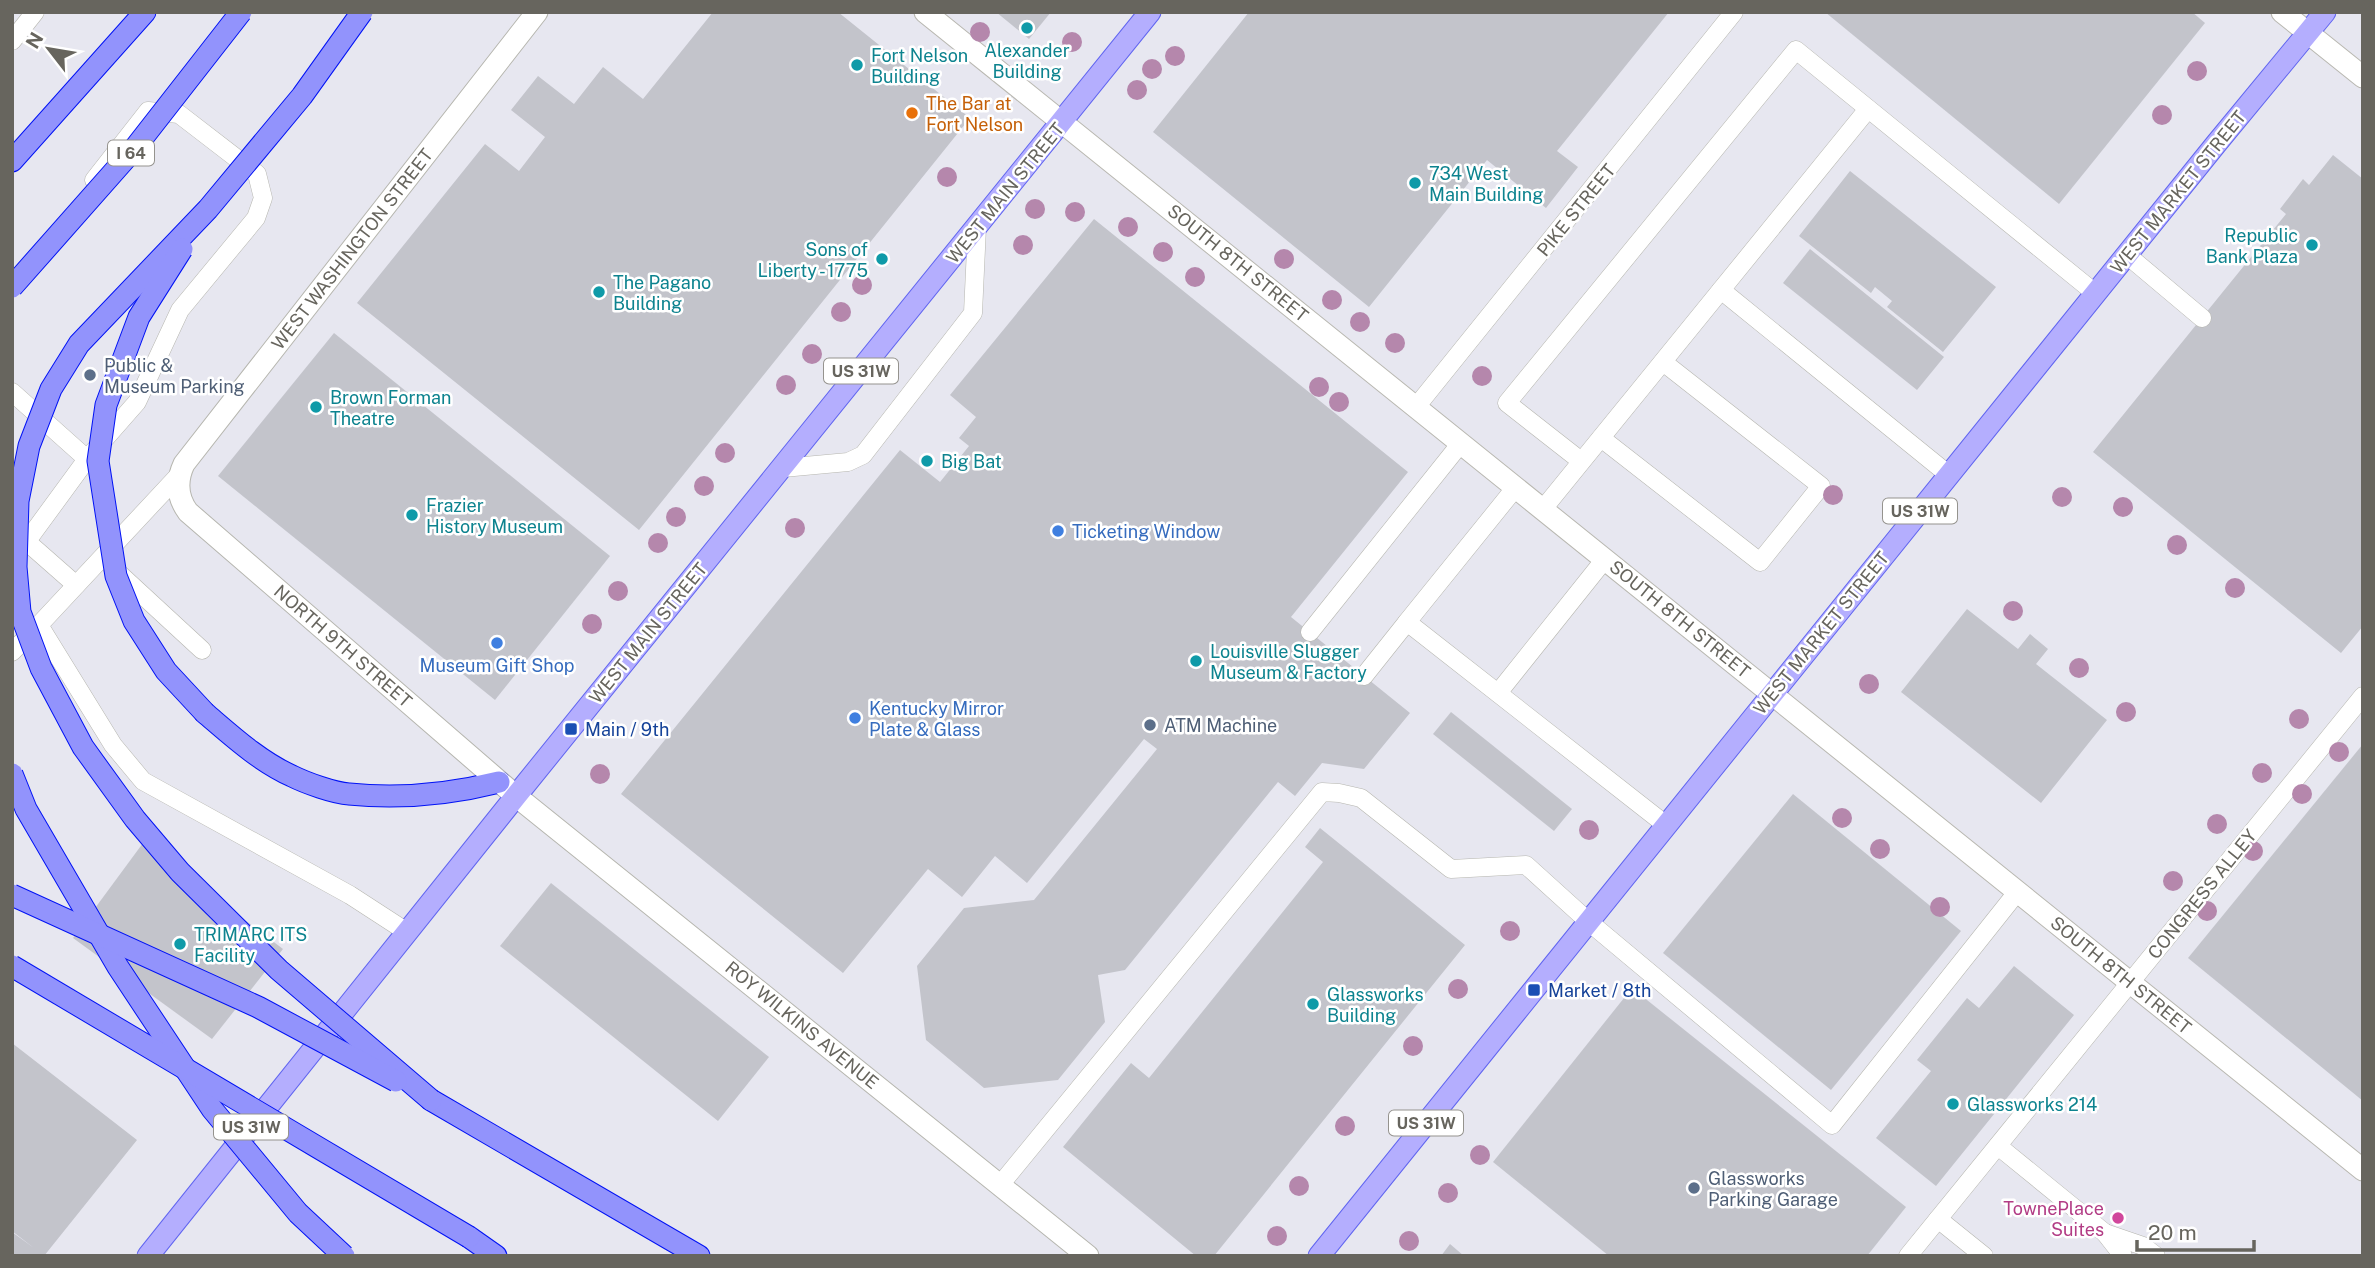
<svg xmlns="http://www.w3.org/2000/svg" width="2375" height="1268" font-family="'Public Sans',sans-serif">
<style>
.building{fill:#c3c4cb}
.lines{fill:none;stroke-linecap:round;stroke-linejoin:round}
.lane-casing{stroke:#b6b6af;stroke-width:19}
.street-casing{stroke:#b6b6af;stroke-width:23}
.secondary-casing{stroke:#b9b8b1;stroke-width:23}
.primary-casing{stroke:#6065f0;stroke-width:23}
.highway-casing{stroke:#0213f5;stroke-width:23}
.lane{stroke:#fff;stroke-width:18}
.street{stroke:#fff;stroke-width:21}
.secondary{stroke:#fff;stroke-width:21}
.primary{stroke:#b4aefe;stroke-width:21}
.highway{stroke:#9293fc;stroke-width:21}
.highway-bridge-casing{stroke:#0213f5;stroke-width:23;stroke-linecap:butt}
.highway-bridge{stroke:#9293fc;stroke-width:21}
.tree{fill:#b587ac}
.culture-dot{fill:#0f9aa8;stroke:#fff;stroke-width:2.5}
.food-dot{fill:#e8710a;stroke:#fff;stroke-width:2.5}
.service-dot{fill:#5c6f8a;stroke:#fff;stroke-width:2.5}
.shop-dot{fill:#3f7fe0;stroke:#fff;stroke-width:2.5}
.transit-dot{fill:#1a4fb4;stroke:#fff;stroke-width:2.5}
.hotel-dot{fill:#d1479c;stroke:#fff;stroke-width:2.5}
.labels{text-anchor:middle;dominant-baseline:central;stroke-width:5;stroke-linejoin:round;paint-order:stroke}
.shield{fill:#fff;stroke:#95938e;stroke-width:2}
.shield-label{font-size:16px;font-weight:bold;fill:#67655e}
.culture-label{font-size:18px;fill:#0d838f;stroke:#fff;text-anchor:start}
.food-label{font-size:18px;fill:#c56008;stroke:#fff;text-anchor:start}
.street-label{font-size:18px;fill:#67655e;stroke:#fff}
.service-label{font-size:18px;fill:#4e5e75;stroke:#fff;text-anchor:start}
.shop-label{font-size:18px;fill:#366cbe;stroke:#fff;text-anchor:start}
.transit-label{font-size:18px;fill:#164399;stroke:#fff;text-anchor:start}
.hotel-label{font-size:18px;fill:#b23c85;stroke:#fff;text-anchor:end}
</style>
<rect width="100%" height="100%" fill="#e7e7f0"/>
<!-- building -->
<g class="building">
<polygon points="713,12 838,12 970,118 639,530 357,303 485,144 519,171 545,137 511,110 538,76 574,104 603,67 643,99"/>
<polygon points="996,12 1051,12 1029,39"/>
<polygon points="1249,12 1669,12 1557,151 1578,167 1546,208 1487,160 1369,307 1153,132"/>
<polygon points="1825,12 2192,12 2205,23 2059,204"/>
<polygon points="2333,155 2363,179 2363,626 2341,653 2093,452 2286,214 2280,209 2303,179 2309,185"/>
<polygon points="1850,171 1996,287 1943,352 1887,307 1892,301 1875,287 1871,293 1799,236"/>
<polygon points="1094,219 1408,472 1291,617 1410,713 1364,769 1322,763 1295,796 1278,782 1125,970 1098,975 1105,1022 1058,1080 984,1088 926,1040 917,966 964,908 1034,900 1157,749 1144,739 1027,883 995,856 962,897 928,869 843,973 621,794 900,450 940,482 969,446 959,438 976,417 950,395"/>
<polygon points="1810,249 1944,357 1917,390 1783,283"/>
<polygon points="334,333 610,556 495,700 218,476"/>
<polygon points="1967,609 2018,649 2030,634 2048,649 2036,664 2107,720 2041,803 1901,692"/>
<polygon points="1451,712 1572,809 1554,831 1433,734"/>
<polygon points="2363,744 2363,1101 2188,958"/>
<polygon points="1793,794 1961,931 1831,1090 1663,953"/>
<polygon points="1320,828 1465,945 1214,1256 1196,1256 1063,1147 1131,1063 1149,1078 1323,862 1305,847"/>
<polygon points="143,843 283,949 212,1039 73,938"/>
<polygon points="551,883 769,1057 718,1121 500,946"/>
<polygon points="2014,966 2074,1015 1936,1186 1876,1138 1931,1071 1917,1060 1967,998 1979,1008"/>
<polygon points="1632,988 1906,1207 1867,1256 1609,1256 1493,1162"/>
<polygon points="12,1043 137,1140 44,1256 12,1256 12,1232 34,1248 12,1231"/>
<polygon points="1450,1244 1464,1256 1441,1256"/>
</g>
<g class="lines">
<defs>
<g id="lane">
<polyline points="12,41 35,12"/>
<polyline points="1868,109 1721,290 1949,475"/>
<polyline points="2127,255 2202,318"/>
<polyline points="12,392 87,459 27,541"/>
<polyline points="1416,407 1734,12"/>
<polyline points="1601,438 1760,562 1821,486 1663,362"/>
<polyline points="87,459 137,402 180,310 256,218 263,198 257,174 179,114 148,111 94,180"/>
<polyline points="1581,461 1507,403 1796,50 2095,293"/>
<polyline points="783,468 848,462 863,455 973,313 977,227"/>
<polyline points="179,475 39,625 113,745 143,781 350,895 407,932"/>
<polyline points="1543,509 1721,290"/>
<polyline points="18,534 76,585"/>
<polyline points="112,567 202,650"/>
<polyline points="1407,622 1516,487"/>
<polyline points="1310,632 1461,443"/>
<polyline points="12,652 37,627"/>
<polyline points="1364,676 1407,622 1666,825"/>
<polyline points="1498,693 1605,559"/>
<polyline points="1998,1146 2105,1233"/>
<polyline points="1000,1185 1322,792 1339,793 1361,798 1451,869 1526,865 1589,922 1832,1125 2018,891"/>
<polyline points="1938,1219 1984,1256"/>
<polyline points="1908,1256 2363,696"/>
<polyline points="2123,1256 2105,1233 2143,1246 2156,1256"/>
</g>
<path id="street" d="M537,12L184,464C176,481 177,497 188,512L516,796L1088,1256"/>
<g id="secondary">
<polyline points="925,12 2363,1170"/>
<polyline points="2282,12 2363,77"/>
</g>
<g id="primary">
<polyline points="148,1256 516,796 1150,12"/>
<polyline points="1319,1256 2216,144 2325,12"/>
</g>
<g id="highway">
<polyline points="12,161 145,12"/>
<path d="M205,713C232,736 259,761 292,776C306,783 334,793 349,794C398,799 451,794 499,782"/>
<polyline points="431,1100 699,1256"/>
<polyline points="469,1237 496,1256"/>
</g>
</defs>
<!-- lane casing -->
<use href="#lane" class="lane-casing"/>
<!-- street casing -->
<use href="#street" class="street-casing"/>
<!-- secondary casing -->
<use href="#secondary" class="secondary-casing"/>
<!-- primary casing -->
<use href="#primary" class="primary-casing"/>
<!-- highway casing -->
<use href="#highway" class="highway-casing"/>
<!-- lane -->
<use href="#lane" class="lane"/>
<!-- street -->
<use href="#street" class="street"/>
<!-- secondary -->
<use href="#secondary" class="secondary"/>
<!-- primary -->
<use href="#primary" class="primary"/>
<!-- highway -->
<use href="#highway" class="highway"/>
<defs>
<g id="highway-bridge">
<polyline points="362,12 302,96 208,209 79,344 51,389 29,446 18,501 16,567 20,612 41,668 83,747 135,819 180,872 279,970 431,1100"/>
<polyline points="182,249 139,317 106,405 98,461 116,576 134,621 166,671 205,713"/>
<polyline points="12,287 134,149 241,12"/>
<polyline points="12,774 26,809 118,967 212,1109 298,1213 344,1256"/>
<polyline points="12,895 258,1007 396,1081"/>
<polyline points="12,966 469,1237"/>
</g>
</defs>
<!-- highway-bridge casing -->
<use href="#highway-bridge" class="highway-bridge-casing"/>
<!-- highway-bridge -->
<use href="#highway-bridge" class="highway-bridge"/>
</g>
<!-- trees -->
<g class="tree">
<circle cx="980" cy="32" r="10"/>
<circle cx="1072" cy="42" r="10"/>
<circle cx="1175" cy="56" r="10"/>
<circle cx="1152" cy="69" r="10"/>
<circle cx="2197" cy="71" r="10"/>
<circle cx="1137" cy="90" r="10"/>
<circle cx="2162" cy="115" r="10"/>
<circle cx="947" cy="177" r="10"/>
<circle cx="1035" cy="209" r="10"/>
<circle cx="1075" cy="212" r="10"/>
<circle cx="1128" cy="227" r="10"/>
<circle cx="1023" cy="245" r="10"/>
<circle cx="1163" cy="252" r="10"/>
<circle cx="1284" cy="259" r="10"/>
<circle cx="1195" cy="277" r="10"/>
<circle cx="862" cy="285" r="10"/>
<circle cx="1332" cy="300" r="10"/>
<circle cx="841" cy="312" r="10"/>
<circle cx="1360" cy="322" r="10"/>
<circle cx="1395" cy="343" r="10"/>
<circle cx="812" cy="354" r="10"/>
<circle cx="1482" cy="376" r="10"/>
<circle cx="786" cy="385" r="10"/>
<circle cx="1319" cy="387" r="10"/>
<circle cx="1339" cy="402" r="10"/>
<circle cx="725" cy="453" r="10"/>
<circle cx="704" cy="486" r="10"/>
<circle cx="1833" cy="495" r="10"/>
<circle cx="2062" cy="497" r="10"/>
<circle cx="2123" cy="507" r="10"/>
<circle cx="676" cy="517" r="10"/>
<circle cx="795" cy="528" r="10"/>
<circle cx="658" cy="543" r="10"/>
<circle cx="2177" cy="545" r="10"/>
<circle cx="2235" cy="588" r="10"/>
<circle cx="618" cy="591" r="10"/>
<circle cx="2013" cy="611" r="10"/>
<circle cx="592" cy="624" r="10"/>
<circle cx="2079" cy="668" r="10"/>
<circle cx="1869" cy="684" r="10"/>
<circle cx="2126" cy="712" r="10"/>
<circle cx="2299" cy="719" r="10"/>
<circle cx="2339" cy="752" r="10"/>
<circle cx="2262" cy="773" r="10"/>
<circle cx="600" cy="774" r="10"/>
<circle cx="2302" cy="794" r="10"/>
<circle cx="1842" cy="818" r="10"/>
<circle cx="2217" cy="824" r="10"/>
<circle cx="1589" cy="830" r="10"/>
<circle cx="1880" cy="849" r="10"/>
<circle cx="2253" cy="851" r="10"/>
<circle cx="2173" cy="881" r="10"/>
<circle cx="1940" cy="907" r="10"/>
<circle cx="2207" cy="911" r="10"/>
<circle cx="1510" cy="931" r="10"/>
<circle cx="1458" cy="989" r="10"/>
<circle cx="1413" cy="1046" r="10"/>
<circle cx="1345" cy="1126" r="10"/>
<circle cx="1480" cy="1155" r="10"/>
<circle cx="1299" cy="1186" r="10"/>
<circle cx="1448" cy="1193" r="10"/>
<circle cx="1277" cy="1236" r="10"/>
<circle cx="1409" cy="1241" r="10"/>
</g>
<!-- markers -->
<g class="culture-dot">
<circle cx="1027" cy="28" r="7"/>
<circle cx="857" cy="65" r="7"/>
<circle cx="1415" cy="183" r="7"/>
<circle cx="2312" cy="245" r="7"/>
<circle cx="882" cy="259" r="7"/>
<circle cx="599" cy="292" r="7"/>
<circle cx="316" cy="407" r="7"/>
<circle cx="927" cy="461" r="7"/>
<circle cx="412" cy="515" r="7"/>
<circle cx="1196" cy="661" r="7"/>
<circle cx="180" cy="944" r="7"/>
<circle cx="1313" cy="1004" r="7"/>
<circle cx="1953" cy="1104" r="7"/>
</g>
<circle class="food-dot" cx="912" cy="113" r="7"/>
<g class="service-dot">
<circle cx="90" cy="375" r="7"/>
<circle cx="1150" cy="725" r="7"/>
<circle cx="1694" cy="1188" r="7"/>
</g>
<g class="shop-dot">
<circle cx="1058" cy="531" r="7"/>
<circle cx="497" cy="643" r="7"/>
<circle cx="855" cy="718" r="7"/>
</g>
<g class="transit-dot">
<rect x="564" y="722" width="14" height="14" rx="3.5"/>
<rect x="1527" y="983" width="14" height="14" rx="3.5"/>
</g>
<circle class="hotel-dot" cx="2118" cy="1218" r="7"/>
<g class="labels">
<!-- shield labels -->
<g class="shield">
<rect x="108" y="140.5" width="46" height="25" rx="5"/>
<rect x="824" y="358.5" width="74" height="25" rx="5"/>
<rect x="1883" y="498.5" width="74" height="25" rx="5"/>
<rect x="1389" y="1110.5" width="74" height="25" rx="5"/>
<rect x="214" y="1114.5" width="74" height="25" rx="5"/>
</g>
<g class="shield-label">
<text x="131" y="153">I 64</text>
<text x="861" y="371">US 31W</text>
<text x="1920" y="511">US 31W</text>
<text x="1426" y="1123">US 31W</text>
<text x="251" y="1127">US 31W</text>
</g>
<!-- culture labels -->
<g class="culture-label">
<text x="1027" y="50" text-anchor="middle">Alexander<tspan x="1027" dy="21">Building</tspan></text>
<text x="871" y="55">Fort Nelson<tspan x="871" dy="21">Building</tspan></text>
<text x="1429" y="173">734 West<tspan x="1429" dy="21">Main Building</tspan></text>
<text x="2298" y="235" text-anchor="end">Republic<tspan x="2298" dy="21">Bank Plaza</tspan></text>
<text x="868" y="249" text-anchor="end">Sons of<tspan x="868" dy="21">Liberty - 1775</tspan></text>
<text x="613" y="282">The Pagano<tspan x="613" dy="21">Building</tspan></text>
<text x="330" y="397">Brown Forman<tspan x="330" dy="21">Theatre</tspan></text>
<text x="941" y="461">Big Bat</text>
<text x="426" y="505">Frazier<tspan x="426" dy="21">History Museum</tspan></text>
<text x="1210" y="651">Louisville Slugger<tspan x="1210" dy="21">Museum &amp; Factory</tspan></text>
<text x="194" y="934">TRIMARC ITS<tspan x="194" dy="21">Facility</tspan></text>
<text x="1327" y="994">Glassworks<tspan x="1327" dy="21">Building</tspan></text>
<text x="1967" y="1104">Glassworks 214</text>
</g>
<!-- food labels -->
<g class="food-label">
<text x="926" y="103">The Bar at<tspan x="926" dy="21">Fort Nelson</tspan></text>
</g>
<!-- street labels -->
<g class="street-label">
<text transform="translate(2178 192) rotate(-51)">WEST MARKET STREET</text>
<text transform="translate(1005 193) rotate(-51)">WEST MAIN STREET</text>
<text transform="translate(1576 210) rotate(-51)">PIKE STREET</text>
<text transform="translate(352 249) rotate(-52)">WEST WASHINGTON STREET</text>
<text transform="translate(1238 263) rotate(39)">SOUTH 8TH STREET</text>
<text transform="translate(1680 619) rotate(39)">SOUTH 8TH STREET</text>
<text transform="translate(648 633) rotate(-51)">WEST MAIN STREET</text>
<text transform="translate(1821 633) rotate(-51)">WEST MARKET STREET</text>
<text transform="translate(343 646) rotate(41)">NORTH 9TH STREET</text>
<text transform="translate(2202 894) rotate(-51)">CONGRESS ALLEY</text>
<text transform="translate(2121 975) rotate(39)">SOUTH 8TH STREET</text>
<text transform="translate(802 1025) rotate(39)">ROY WILKINS AVENUE</text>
</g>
<!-- service labels -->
<g class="service-label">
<text x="104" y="365">Public &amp;<tspan x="104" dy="21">Museum Parking</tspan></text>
<text x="1164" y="725">ATM Machine</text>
<text x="1708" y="1178">Glassworks<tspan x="1708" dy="21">Parking Garage</tspan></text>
</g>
<!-- shop labels -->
<g class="shop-label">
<text x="1072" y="531">Ticketing Window</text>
<text x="497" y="665" text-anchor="middle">Museum Gift Shop</text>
<text x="869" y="708">Kentucky Mirror<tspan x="869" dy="21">Plate &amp; Glass</tspan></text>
</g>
<!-- transit labels -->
<g class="transit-label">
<text x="585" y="729">Main / 9th</text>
<text x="1548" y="990">Market / 8th</text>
</g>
<!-- hotel labels -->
<g class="hotel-label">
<text x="2104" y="1208">TownePlace<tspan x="2104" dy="21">Suites</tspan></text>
</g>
</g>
<!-- border -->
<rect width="2375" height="1268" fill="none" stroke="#67655e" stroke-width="28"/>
<!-- north arrow -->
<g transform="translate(49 49) rotate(301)" stroke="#ffffff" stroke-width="5" paint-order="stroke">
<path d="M0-5L12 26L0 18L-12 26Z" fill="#67655e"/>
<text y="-10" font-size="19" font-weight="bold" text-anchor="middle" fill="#67655e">N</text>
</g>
<!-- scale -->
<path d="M2137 1240v10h117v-10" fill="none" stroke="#67655e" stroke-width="3.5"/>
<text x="2148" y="1240" font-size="21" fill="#67655e" stroke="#ffffff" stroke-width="5" paint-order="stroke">20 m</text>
</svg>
